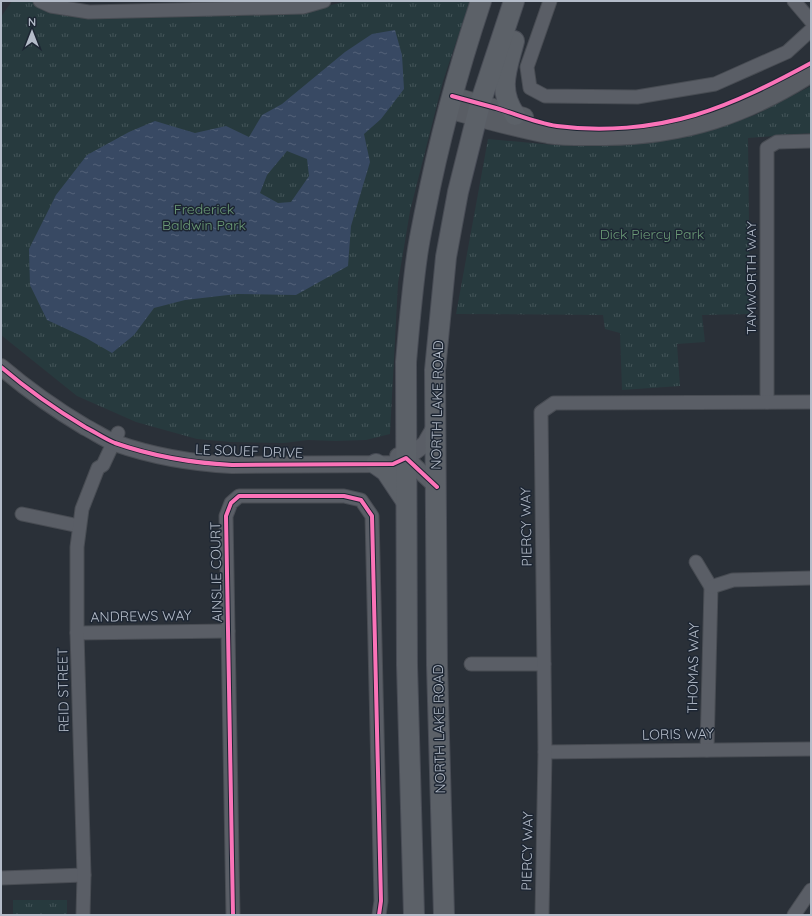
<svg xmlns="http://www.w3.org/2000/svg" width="812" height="916" font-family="Quicksand,sans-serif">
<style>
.park{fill:url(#park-tufts)}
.water{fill:url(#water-ripples);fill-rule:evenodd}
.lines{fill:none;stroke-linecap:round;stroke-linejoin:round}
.minor-casing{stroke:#484c53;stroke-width:15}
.tertiary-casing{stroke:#484c53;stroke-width:18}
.secondary-casing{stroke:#484c53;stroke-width:20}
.primary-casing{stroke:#484c55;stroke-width:22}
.minor{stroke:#5a5e66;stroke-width:13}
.tertiary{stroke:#5a5e66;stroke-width:16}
.secondary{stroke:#595d64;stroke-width:18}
.primary{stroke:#5c6168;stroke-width:20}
.cycleway-casing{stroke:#1d2633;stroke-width:6}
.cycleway{stroke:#fb73b8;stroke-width:4}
.labels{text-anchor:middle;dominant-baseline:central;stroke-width:3;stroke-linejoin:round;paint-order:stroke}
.park-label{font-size:14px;fill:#6b9a76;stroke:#1d2633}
.street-label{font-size:14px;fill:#b4bcc9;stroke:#1d2633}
</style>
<defs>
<pattern id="park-tufts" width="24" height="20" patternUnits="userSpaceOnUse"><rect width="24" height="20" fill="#273a3e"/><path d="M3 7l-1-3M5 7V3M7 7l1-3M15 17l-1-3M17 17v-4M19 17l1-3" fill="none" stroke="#445559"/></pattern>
<pattern id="water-ripples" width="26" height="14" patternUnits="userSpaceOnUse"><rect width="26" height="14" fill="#384963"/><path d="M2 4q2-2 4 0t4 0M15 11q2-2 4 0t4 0" fill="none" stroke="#526178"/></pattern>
</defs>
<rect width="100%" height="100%" fill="#2a3038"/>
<!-- park -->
<g class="park">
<polygon points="12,1 30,1 57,13 303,12 347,1 470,1 443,81 410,211 398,283 390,434 366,440 335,441 308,440 284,443 231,442 197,439 136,422 77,396 1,335 1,17"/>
<polygon points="811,86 811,133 748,138 750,314 702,315 705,342 677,344 680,386 622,390 620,333 605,329 603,315 456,314 488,139 554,145 622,139 677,136 721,127 755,115"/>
<rect x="13" y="900" width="54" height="15"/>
</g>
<!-- water -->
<path class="water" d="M395,30L402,55L404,89L381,119L364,134L370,162L351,226L348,266L296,295L237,294L185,300L154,308L134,335L112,353L86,338L47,320L30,285L29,249L56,195L87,155L129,132L155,121L195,133L226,126L249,137L262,115L282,104L345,52L372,34ZM287,151L307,159L309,176L291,202L278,203L260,193L267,175Z"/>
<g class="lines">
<defs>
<g id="minor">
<polyline points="40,1 51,6 89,12 303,7 324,1"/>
<polyline points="550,1 527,67 530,88 545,96 637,97 715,84 787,52 811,30"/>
<polyline points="794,1 811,21"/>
<polyline points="767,402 767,148 777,142 811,141"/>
<polyline points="22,514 79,526"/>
<polyline points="696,562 711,587 707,750"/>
<polyline points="711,587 733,580 811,578"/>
<polyline points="77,633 228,631"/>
<polyline points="471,664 544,664"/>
<polyline points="545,752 811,749"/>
<polyline points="1,878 84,875"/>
<polyline points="83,915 84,875 77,633 77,547 82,509 98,468 103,465 118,433"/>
<polyline points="233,915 226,516 231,503 239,496 344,496 361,500 372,516 381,901 379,915"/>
<polyline points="542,915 545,752 541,412 554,403 811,402"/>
<polyline points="794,915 811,890"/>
</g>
<g id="tertiary">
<path d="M1,367C28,390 55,409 85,427C95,432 105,439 115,443C152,456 192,463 232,465L393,464L406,458L425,444L436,425"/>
<polyline points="398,456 406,458 437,487"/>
</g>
<g id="secondary">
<polyline points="452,96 524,117"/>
<path d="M448,109C481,118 515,128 548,134C567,137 587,136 606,136C684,135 745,115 811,73"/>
</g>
<g id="primary">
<path d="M514,41C507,69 497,89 515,115"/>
<polyline points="376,464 386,471 406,501"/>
<path d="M414,915L407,665L406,362C409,327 412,291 417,256C419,241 422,227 425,212C439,140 458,70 481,1"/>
<polyline points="444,915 437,665 435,370 446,257 458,192 480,104 514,1"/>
</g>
</defs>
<!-- minor casing -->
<use href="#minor" class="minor-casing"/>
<!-- tertiary casing -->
<use href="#tertiary" class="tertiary-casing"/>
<!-- secondary casing -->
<use href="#secondary" class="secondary-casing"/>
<!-- primary casing -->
<use href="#primary" class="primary-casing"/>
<!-- minor -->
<use href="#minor" class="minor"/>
<!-- tertiary -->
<use href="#tertiary" class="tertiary"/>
<!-- secondary -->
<use href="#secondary" class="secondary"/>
<!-- primary -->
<use href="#primary" class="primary"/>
<defs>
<g id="cycleway">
<path d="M452,96C467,100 481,104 496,108C516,114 536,123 557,126C602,132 652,128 695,115C735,103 774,83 811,63"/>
<path d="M1,367C28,390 55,409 85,427C95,432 105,439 115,443C152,456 192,463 232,465L393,464L406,458L437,487"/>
<polyline points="233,915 226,516 231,503 239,496 344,496 361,500 372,516 381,901 379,915"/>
</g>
</defs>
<!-- cycleway casing -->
<use href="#cycleway" class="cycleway-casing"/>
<!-- cycleway -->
<use href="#cycleway" class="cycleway"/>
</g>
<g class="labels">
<!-- park labels -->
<g class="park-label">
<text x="204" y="209">Frederick<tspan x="204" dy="16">Baldwin Park</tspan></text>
<text x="652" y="234">Dick Piercy Park</text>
</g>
<!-- street labels -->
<g class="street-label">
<text transform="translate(751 278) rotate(-90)">TAMWORTH WAY</text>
<text transform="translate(437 405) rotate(-89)">NORTH LAKE ROAD</text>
<text transform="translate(249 451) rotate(2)">LE SOUEF DRIVE</text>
<text transform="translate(526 527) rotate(-91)">PIERCY WAY</text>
<text transform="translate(216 572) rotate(-91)">AINSLIE COURT</text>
<text transform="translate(141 616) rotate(-1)">ANDREWS WAY</text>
<text transform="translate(693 668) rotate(-89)">THOMAS WAY</text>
<text transform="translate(63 690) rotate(-91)">REID STREET</text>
<text transform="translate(439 729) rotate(-91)">NORTH LAKE ROAD</text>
<text transform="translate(678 734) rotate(-1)">LORIS WAY</text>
<text transform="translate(527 851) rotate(-89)">PIERCY WAY</text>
</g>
</g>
<!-- border -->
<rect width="812" height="916" fill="none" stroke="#b4bcc9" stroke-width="4"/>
<!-- north arrow -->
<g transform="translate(32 32)" stroke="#1d2633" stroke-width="3" paint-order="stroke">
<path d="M0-3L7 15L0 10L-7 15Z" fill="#b4bcc9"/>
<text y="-6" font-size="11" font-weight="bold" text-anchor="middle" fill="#b4bcc9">N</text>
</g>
</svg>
